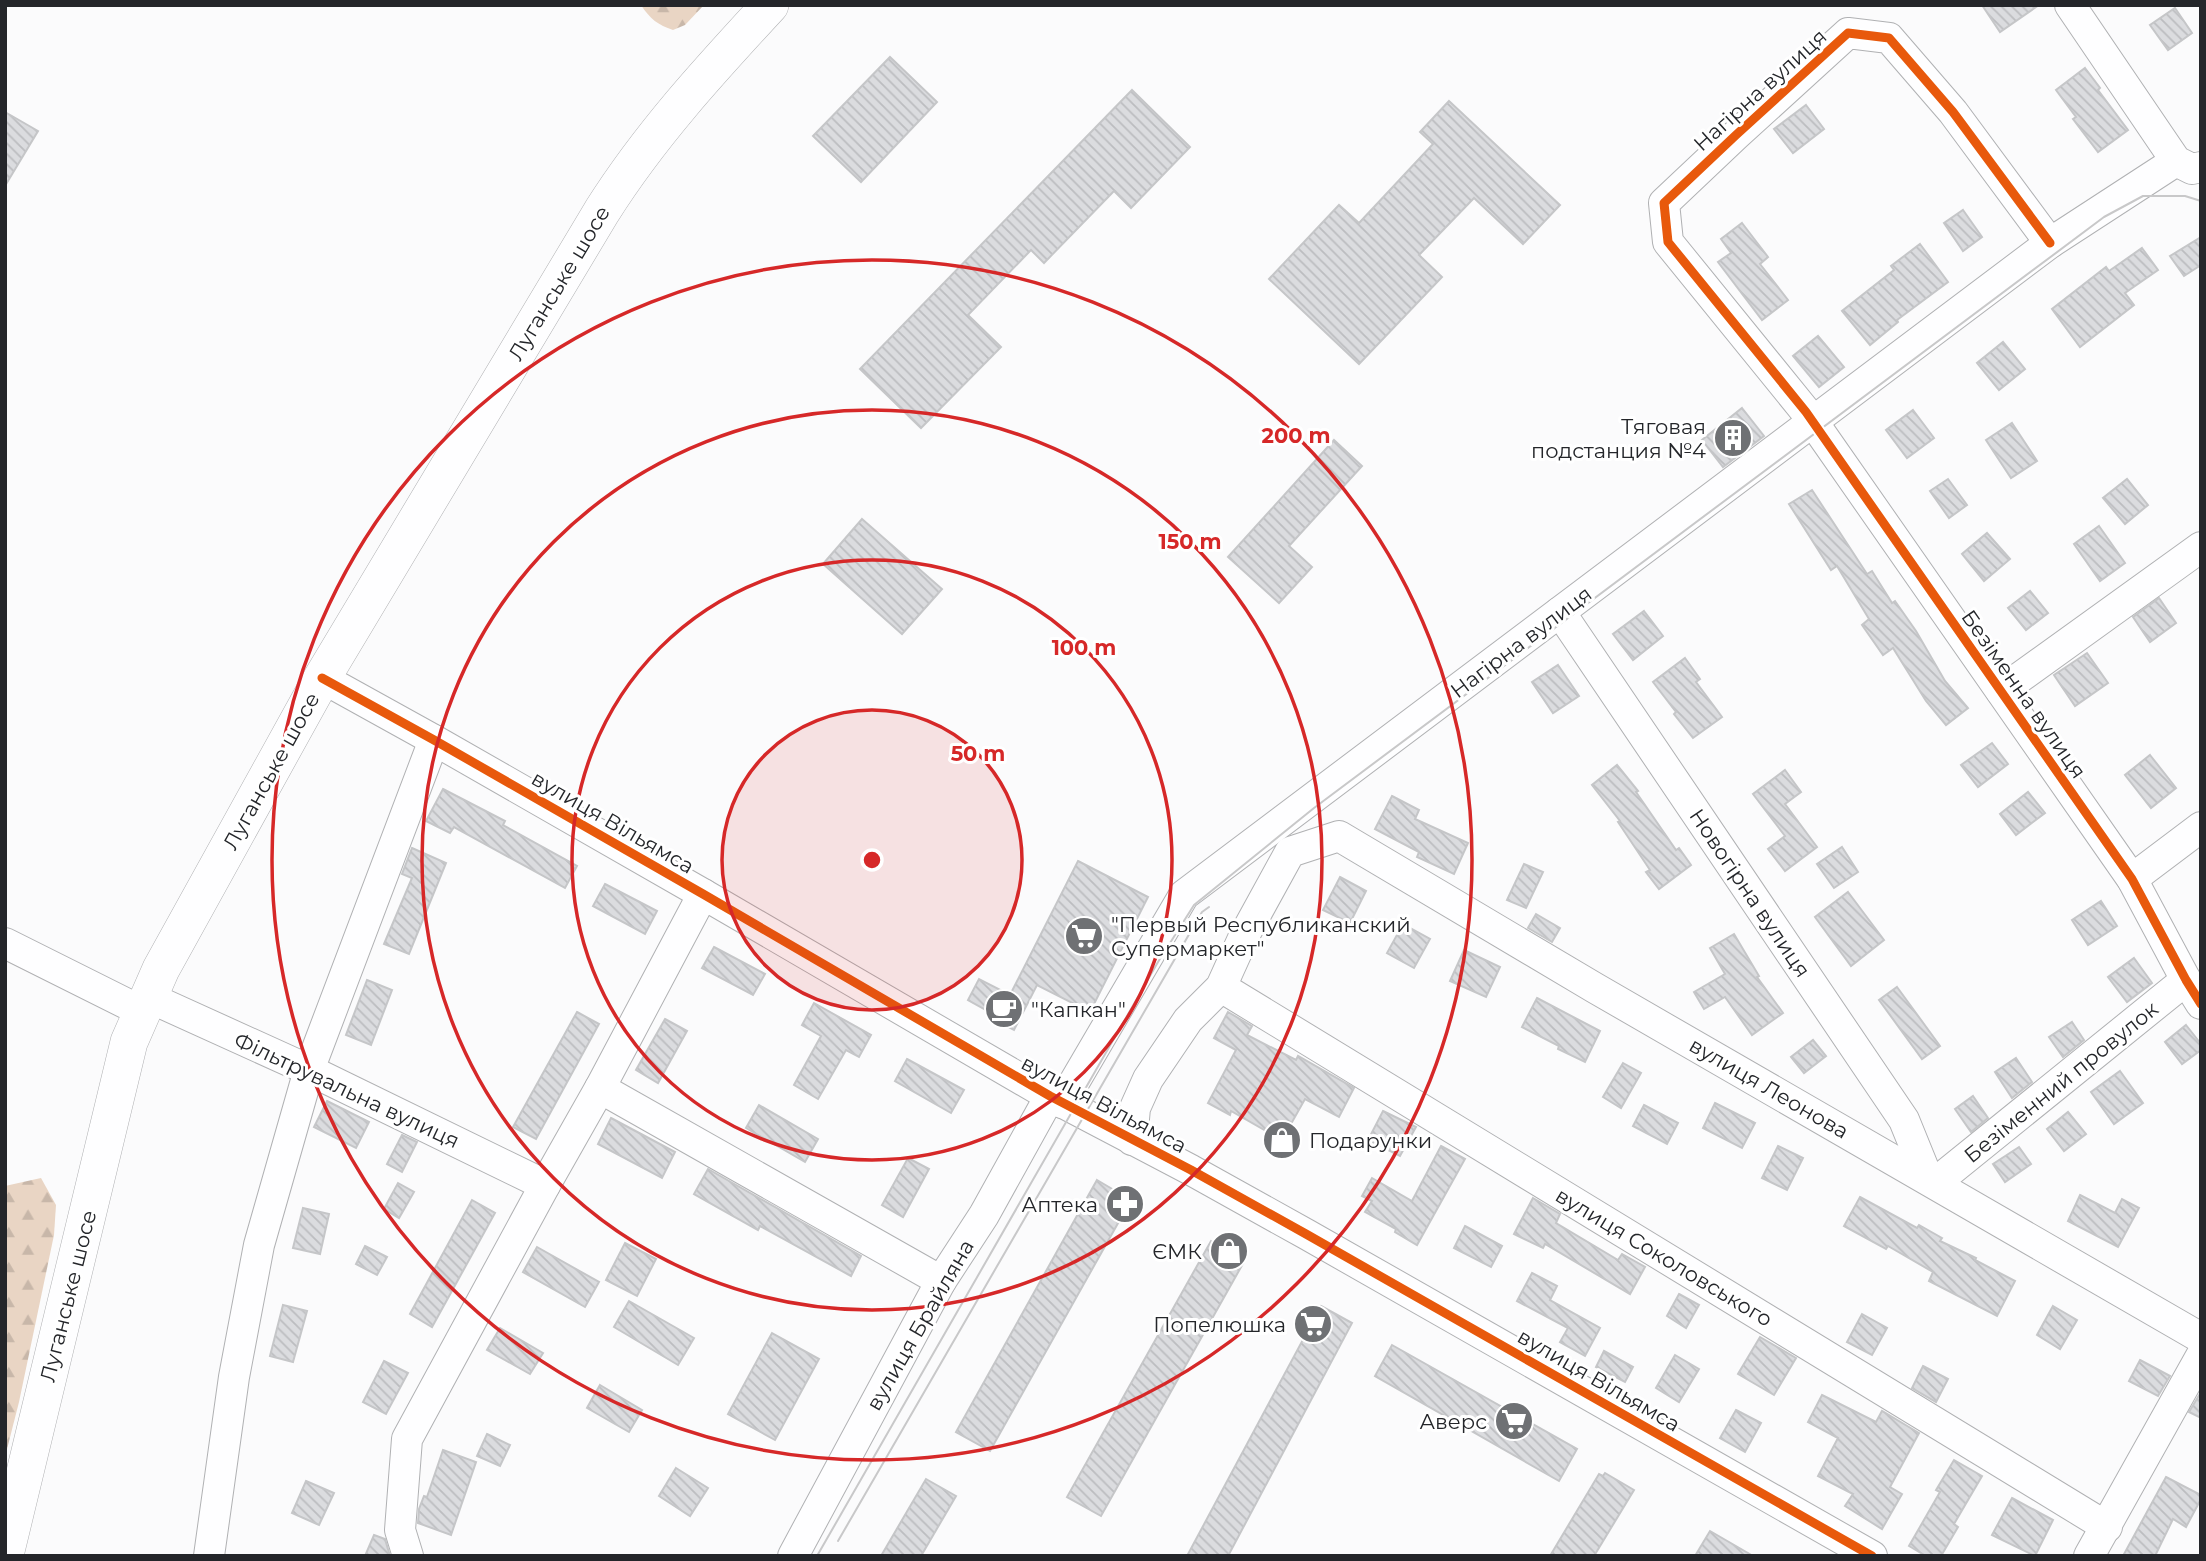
<svg xmlns="http://www.w3.org/2000/svg" width="2206" height="1561" font-family="Montserrat,sans-serif">
<style>
.forest{fill:url(#forest-firs)}
.building{fill:url(#building-back-hatch);stroke:#c5c6c8;stroke-width:2}
.lines{fill:none;stroke-linecap:round;stroke-linejoin:round}
.minor-casing{stroke:#b0b1b3;stroke-width:32}
.major-casing{stroke:#b0b1b3;stroke-width:38}
.minor{stroke:#fefeff;stroke-width:30}
.major{stroke:#fefeff;stroke-width:37}
.tram{stroke:#c8c8c9;stroke-width:2}
.cycleway-casing{stroke:#fff;stroke-width:13}
.cycleway{stroke:#e8590c;stroke-width:9}
.ring{fill:none;stroke:#d62828;stroke-width:3.5}
.labels{text-anchor:middle;dominant-baseline:central;stroke-width:6;stroke-linejoin:round;paint-order:stroke}
.street-label{font-size:21px;fill:#24262a;stroke:#fff}
.poi-label{font-size:21px;fill:#24262a;stroke:#fff;text-anchor:end}
.centre{fill:#d62828;stroke:#fff;stroke-width:3.5}
.ring-label{font-size:21px;text-anchor:middle;font-weight:bold;fill:#d62828;stroke:#fff;stroke-width:6;stroke-linejoin:round;paint-order:stroke}
</style>
<defs>
<pattern id="forest-firs" width="22" height="20" patternUnits="userSpaceOnUse" patternTransform="scale(1.75)"><rect width="22" height="20" fill="#e9d5c4"/><path d="M5 1l3.5 6h-7zM16 11l3.5 6h-7z" fill="#c8b7a9"/></pattern>
<pattern id="building-back-hatch" width="6" height="6" patternUnits="userSpaceOnUse" patternTransform="scale(1.75)"><rect width="6" height="6" fill="#dbdcdf"/><path d="M-1 5l2 2M0 0l6 6M5-1l2 2" fill="none" stroke="#bcbdc0"/></pattern>
</defs>
<rect width="100%" height="100%" fill="#fbfbfc"/>
<!-- forest -->
<g class="forest">
<path d="M641,5H704L685,25L673,30C658,25 650,19 641,5Z"/>
<polygon points="41,1178 56,1205 54,1235 19,1402 5,1457 5,1186"/>
</g>
<!-- building -->
<g class="building">
<polygon points="1982,5 2039,5 2000,32"/>
<polygon points="2175,8 2192,33 2168,50 2150,25"/>
<polygon points="890,57 937,102 861,182 813,136"/>
<polygon points="2085,68 2100,88 2098,90 2128,130 2098,152 2073,119 2076,117 2056,90"/>
<polygon points="1132,90 1190,147 1131,208 1114,191 1044,263 1031,250 968,315 1001,347 921,428 860,369"/>
<polygon points="1449,101 1560,205 1523,244 1474,198 1419,255 1442,277 1359,364 1269,279 1339,205 1359,223 1433,144 1420,132"/>
<polygon points="1806,105 1824,129 1793,153 1774,129"/>
<polygon points="5,112 38,131 5,186"/>
<polygon points="1963,210 1982,237 1963,251 1944,223"/>
<polygon points="1742,223 1768,257 1760,264 1788,300 1762,320 1718,262 1731,253 1721,239"/>
<polygon points="2201,237 2201,265 2184,276 2170,256"/>
<polygon points="1920,244 1948,282 1897,320 1898,322 1870,345 1842,311 1894,270 1891,266"/>
<polygon points="2142,248 2158,270 2125,293 2134,305 2080,347 2052,309 2106,267 2109,271"/>
<polygon points="1818,336 1844,367 1819,387 1793,356"/>
<polygon points="2003,342 2025,369 1999,390 1977,363"/>
<polygon points="1742,408 1764,436 1723,467 1702,440"/>
<polygon points="1913,410 1934,438 1907,458 1886,430"/>
<polygon points="2012,423 2037,461 2011,478 1986,440"/>
<polygon points="1334,440 1362,466 1289,546 1312,567 1279,603 1228,557"/>
<polygon points="1948,479 1967,505 1949,518 1930,491"/>
<polygon points="2127,479 2148,505 2125,524 2103,498"/>
<polygon points="1812,490 1867,574 1872,571 1892,603 1895,601 1916,631 1945,681 1968,708 1946,725 1926,701 1893,648 1883,655 1862,625 1869,619 1837,566 1831,570 1789,504"/>
<polygon points="862,519 942,589 902,634 823,564"/>
<polygon points="2099,526 2125,563 2100,581 2074,544"/>
<polygon points="1987,533 2010,559 1984,581 1962,554"/>
<polygon points="2030,591 2048,613 2026,630 2008,608"/>
<polygon points="2159,598 2176,623 2150,642 2133,617"/>
<polygon points="1644,611 1663,636 1633,660 1613,634"/>
<polygon points="2087,653 2108,683 2075,706 2054,675"/>
<polygon points="1685,658 1700,679 1696,682 1722,717 1693,738 1674,714 1676,712 1653,682"/>
<polygon points="1558,665 1579,696 1553,713 1532,682"/>
<polygon points="1992,743 2008,764 1978,787 1961,765"/>
<polygon points="2150,755 2176,788 2151,808 2125,775"/>
<polygon points="1617,765 1638,791 1636,792 1676,850 1679,848 1691,865 1659,889 1646,872 1650,870 1618,822 1620,821 1592,785"/>
<polygon points="1785,770 1801,792 1785,804 1817,847 1785,871 1768,849 1785,836 1753,794"/>
<polygon points="443,789 505,821 503,825 577,866 565,888 454,827 450,833 426,821"/>
<polygon points="2028,792 2045,813 2016,835 2000,814"/>
<polygon points="1392,796 1419,810 1415,819 1468,843 1454,874 1417,857 1419,852 1375,829"/>
<polygon points="1842,847 1858,872 1834,888 1817,864"/>
<polygon points="412,848 446,863 409,954 384,944 412,878 402,874"/>
<polygon points="1078,861 1148,897 1090,1012 1037,985 1014,1030 989,1017 991,1013 968,1000 979,979 1010,995"/>
<polygon points="1524,864 1543,872 1526,908 1507,900"/>
<polygon points="1340,877 1366,891 1350,923 1323,910"/>
<polygon points="605,884 657,911 645,934 593,906"/>
<polygon points="1848,892 1884,940 1851,966 1815,917"/>
<polygon points="2101,901 2117,926 2088,945 2072,920"/>
<polygon points="1536,914 1560,928 1552,942 1528,928"/>
<polygon points="1403,924 1430,939 1414,968 1387,953"/>
<polygon points="1734,934 1759,976 1757,977 1783,1013 1752,1035 1725,997 1704,1009 1694,992 1725,974 1710,948"/>
<polygon points="714,947 765,974 753,995 702,968"/>
<polygon points="1464,950 1500,967 1486,997 1450,981"/>
<polygon points="2134,958 2152,983 2127,1002 2108,977"/>
<polygon points="367,980 392,990 371,1045 346,1035"/>
<polygon points="1897,987 1940,1046 1922,1059 1879,1000"/>
<polygon points="1537,998 1600,1031 1585,1062 1558,1049 1559,1046 1522,1027"/>
<polygon points="814,1003 871,1035 859,1057 846,1050 818,1099 794,1085 821,1036 802,1025"/>
<polygon points="577,1012 599,1024 536,1139 513,1127"/>
<polygon points="1228,1012 1252,1026 1247,1035 1296,1060 1298,1056 1354,1088 1339,1117 1305,1099 1282,1140 1231,1111 1230,1115 1208,1103 1236,1050 1214,1038"/>
<polygon points="665,1019 687,1031 658,1083 636,1070"/>
<polygon points="2072,1022 2084,1040 2063,1057 2049,1037"/>
<polygon points="2186,1025 2201,1044 2201,1050 2182,1064 2165,1042"/>
<polygon points="1813,1040 1826,1056 1804,1073 1791,1057"/>
<polygon points="2016,1058 2032,1082 2012,1098 1995,1072"/>
<polygon points="907,1059 964,1090 951,1113 895,1081"/>
<polygon points="1623,1063 1641,1073 1621,1108 1603,1097"/>
<polygon points="2120,1071 2143,1103 2114,1124 2091,1092"/>
<polygon points="1973,1096 1988,1118 1971,1132 1955,1109"/>
<polygon points="327,1101 369,1122 356,1148 314,1127"/>
<polygon points="1715,1103 1755,1123 1742,1148 1703,1128"/>
<polygon points="759,1105 818,1139 805,1162 746,1128"/>
<polygon points="1644,1105 1678,1123 1667,1144 1633,1126"/>
<polygon points="1383,1111 1416,1127 1400,1156 1368,1140"/>
<polygon points="2068,1112 2086,1134 2064,1151 2047,1129"/>
<polygon points="611,1118 675,1152 662,1178 598,1144"/>
<polygon points="402,1135 417,1142 402,1172 387,1164"/>
<polygon points="1441,1146 1465,1159 1417,1245 1395,1232 1396,1229 1365,1212 1372,1201 1362,1196 1372,1178 1412,1201"/>
<polygon points="1778,1146 1803,1158 1787,1190 1762,1178"/>
<polygon points="2019,1147 2031,1164 2005,1182 1993,1164"/>
<polygon points="908,1158 929,1169 903,1217 882,1205"/>
<polygon points="708,1169 861,1256 851,1276 760,1226 758,1230 694,1194"/>
<polygon points="1097,1180 1131,1200 990,1451 956,1432"/>
<polygon points="398,1183 414,1192 399,1218 384,1209"/>
<polygon points="2080,1195 2115,1213 2122,1199 2139,1208 2118,1247 2068,1221"/>
<polygon points="1860,1197 1917,1228 1919,1225 1942,1238 1940,1241 1976,1258 1975,1260 2015,1281 1997,1316 1929,1281 1933,1272 1888,1246 1886,1249 1844,1226"/>
<polygon points="1533,1198 1560,1214 1556,1223 1618,1260 1622,1254 1645,1267 1630,1294 1545,1244 1543,1248 1514,1234"/>
<polygon points="472,1200 495,1213 432,1327 410,1314"/>
<polygon points="303,1208 329,1214 320,1254 293,1248"/>
<polygon points="1465,1226 1502,1246 1491,1267 1454,1248"/>
<polygon points="1211,1241 1245,1260 1101,1516 1067,1497"/>
<polygon points="625,1243 656,1259 637,1296 606,1280"/>
<polygon points="365,1246 387,1257 377,1275 356,1264"/>
<polygon points="537,1247 599,1282 585,1307 523,1272"/>
<polygon points="1532,1273 1557,1286 1550,1300 1600,1328 1585,1356 1560,1342 1568,1328 1517,1301"/>
<polygon points="1679,1294 1699,1305 1686,1328 1667,1316"/>
<polygon points="629,1301 694,1338 678,1365 614,1327"/>
<polygon points="283,1305 307,1311 293,1362 270,1356"/>
<polygon points="1321,1306 1352,1323 1228,1556 1187,1556"/>
<polygon points="2053,1306 2077,1320 2060,1349 2037,1335"/>
<polygon points="1862,1314 1887,1328 1872,1355 1847,1342"/>
<polygon points="500,1328 543,1353 530,1374 487,1350"/>
<polygon points="772,1333 819,1359 775,1440 728,1414"/>
<polygon points="1760,1337 1796,1358 1774,1395 1738,1374"/>
<polygon points="1392,1345 1577,1449 1559,1481 1375,1376"/>
<polygon points="1604,1351 1633,1367 1625,1382 1596,1367"/>
<polygon points="1675,1355 1699,1369 1679,1402 1656,1388"/>
<polygon points="2140,1360 2170,1376 2158,1396 2129,1381"/>
<polygon points="384,1361 408,1373 386,1414 363,1402"/>
<polygon points="1923,1366 1948,1379 1936,1402 1912,1388"/>
<polygon points="600,1385 642,1410 629,1432 587,1408"/>
<polygon points="2201,1392 2201,1418 2189,1412"/>
<polygon points="1822,1395 1876,1422 1882,1411 1919,1433 1890,1487 1902,1494 1882,1529 1845,1506 1853,1494 1818,1476 1838,1438 1808,1422"/>
<polygon points="1736,1410 1761,1423 1745,1452 1720,1438"/>
<polygon points="487,1434 510,1445 500,1466 477,1456"/>
<polygon points="443,1450 476,1462 451,1535 418,1523 419,1509 424,1496 427,1497"/>
<polygon points="1954,1460 1982,1476 1954,1524 1958,1527 1941,1556 1926,1556 1909,1546 1940,1492 1936,1490"/>
<polygon points="676,1468 708,1488 690,1516 659,1496"/>
<polygon points="1605,1473 1634,1490 1594,1556 1550,1556 1599,1474 1603,1476"/>
<polygon points="2166,1477 2201,1495 2201,1499 2186,1527 2173,1519 2155,1556 2123,1556"/>
<polygon points="926,1479 956,1496 921,1556 881,1556"/>
<polygon points="306,1481 334,1493 319,1525 292,1513"/>
<polygon points="2012,1498 2053,1520 2035,1556 1992,1535"/>
<polygon points="1710,1531 1753,1556 1695,1556"/>
<polygon points="374,1535 385,1539 390,1556 365,1556"/>
</g>
<g class="lines">
<defs>
<g id="minor">
<polyline points="2070,5 2176,161 2192,169 2201,167"/>
<polyline points="2050,243 1953,112 1889,38 1848,33 1736,135 1664,203 1668,242 1806,412 2132,879 2186,980 2201,1004"/>
<polyline points="1560,612 1904,1120 1928,1179"/>
<polyline points="322,678 434,740 703,894 1050,1096 1191,1170 1306,1234 1872,1556"/>
<polyline points="2001,691 2201,547"/>
<polyline points="2132,879 2201,827"/>
<polyline points="5,943 141,1011"/>
<polyline points="1221,987 2107,1527"/>
<polyline points="148,997 309,1070 545,1185"/>
<polyline points="600,1088 941,1281"/>
<polyline points="1062,1103 1184,895 2050,243 2176,161"/>
<polyline points="1132,1140 1135,1108 1148,1079 1188,1020 1221,987 1245,934 1290,852 1339,836 1595,988 2201,1338"/>
<polyline points="1935,1183 2186,980"/>
<polyline points="209,1556 234,1377 259,1245 309,1070 434,740"/>
<polyline points="408,1556 400,1530 407,1439 545,1185 600,1088 703,894"/>
<polyline points="793,1556 941,1281 984,1215 1050,1096"/>
<polyline points="2089,1556 2201,1356"/>
</g>
<path id="major" d="M5,1555L129,1042L161,969L322,678L602,211C650,135 709,71 770,5"/>
</defs>
<!-- minor casing -->
<use href="#minor" class="minor-casing"/>
<!-- major casing -->
<use href="#major" class="major-casing"/>
<!-- minor -->
<use href="#minor" class="minor"/>
<!-- major -->
<use href="#major" class="major"/>
<!-- tram -->
<g class="tram">
<polyline points="838,1541 1202,912 1209,907"/>
<polyline points="817,1556 1158,962 1194,905 1314,808 2104,217 2143,196 2185,196 2201,201"/>
</g>
<defs>
<g id="cycleway">
<polyline points="2050,243 1953,112 1889,38 1848,33 1736,135 1664,203 1668,242 1806,412 2132,879 2186,980 2201,1004"/>
<polyline points="322,678 434,740 703,894 1050,1096 1191,1170 1306,1234 1872,1556"/>
</g>
</defs>
<!-- cycleway casing -->
<use href="#cycleway" class="cycleway-casing"/>
<!-- cycleway -->
<use href="#cycleway" class="cycleway"/>
</g>
<!-- distance rings -->
<circle cx="872" cy="860" r="150" fill="#d62828" fill-opacity=".12"/>
<g class="ring">
<circle cx="872" cy="860" r="150"/>
<circle cx="872" cy="860" r="300"/>
<circle cx="872" cy="860" r="450"/>
<circle cx="872" cy="860" r="600"/>
</g>
<!-- icons -->
<defs>
<symbol id="building-disc" viewBox="-11 -11 22 22"><circle r="9.5" fill="#6f7174" stroke="#fff"/><path d="M-4-6H4V6H1V3H-1V6H-4ZM-2.5-4.3h1.7v1.8h-1.7ZM.8-4.3h1.7v1.8H.8ZM-2.5-1h1.7V.8h-1.7ZM.8-1h1.7V.8H.8Z" fill="#fff"/></symbol>
<symbol id="supermarket-disc" viewBox="-11 -11 22 22"><circle r="9.5" fill="#6f7174" stroke="#fff"/><path d="M-6-5.5h2.5l.6 2H6L4.5 2H-2.5L-4.4-4H-6ZM-1.5 3.2a1.3 1.3 0 1 0 .1 0ZM3 3.2a1.3 1.3 0 1 0 .1 0Z" fill="#fff"/></symbol>
<symbol id="cafe-disc" viewBox="-11 -11 22 22"><circle r="9.5" fill="#6f7174" stroke="#fff"/><path d="M-5.5-4.5H6V0H3Q3 3.5 0 3.5H-2.5Q-5.5 3.5-5.5 0ZM3-3.2v2h1.7v-2ZM-6 4.5H4V6H-6Z" fill="#fff"/></symbol>
<symbol id="shop-disc" viewBox="-11 -11 22 22"><circle r="9.5" fill="#6f7174" stroke="#fff"/><path d="M-5-2.5h2.3a2.7 3.5 0 0 1 5.4 0H5L5.5 6h-11ZM-1.5-2.5h3a1.5 2.3 0 0 0-3 0Z" fill="#fff"/></symbol>
<symbol id="pharmacy-disc" viewBox="-11 -11 22 22"><circle r="9.5" fill="#6f7174" stroke="#fff"/><path d="M-2-6h4v4h4v4h-4v4h-4v-4h-4v-4h4Z" fill="#fff"/></symbol>
</defs>
<g fill-rule="evenodd">
<use href="#building-disc" x="1711" y="416" width="44" height="44"/>
<use href="#supermarket-disc" x="1062" y="914" width="44" height="44"/>
<use href="#cafe-disc" x="982" y="987" width="44" height="44"/>
<use href="#shop-disc" x="1260" y="1118" width="44" height="44"/>
<use href="#pharmacy-disc" x="1103" y="1182" width="44" height="44"/>
<use href="#shop-disc" x="1207" y="1229" width="44" height="44"/>
<use href="#supermarket-disc" x="1291" y="1302" width="44" height="44"/>
<use href="#supermarket-disc" x="1492" y="1399" width="44" height="44"/>
</g>
<g class="labels">
<!-- street labels -->
<g class="street-label">
<text transform="translate(1760 90) rotate(-42)">Нагірна вулиця</text>
<text transform="translate(559 283) rotate(-59)">Луганське шосе</text>
<text transform="translate(1521 642) rotate(-37)">Нагірна вулиця</text>
<text transform="translate(2024 694) rotate(55)">Безіменна вулиця</text>
<text transform="translate(271 771) rotate(-61)">Луганське шосе</text>
<text transform="translate(613 822) rotate(30)">вулиця Вільямса</text>
<text transform="translate(1750 893) rotate(56)">Новогірна вулиця</text>
<text transform="translate(2061 1082) rotate(-39)">Безіменний провулок</text>
<text transform="translate(1769 1088) rotate(30)">вулиця Леонова</text>
<text transform="translate(347 1090) rotate(25)">Фільтрувальна вулиця</text>
<text transform="translate(1104 1104) rotate(28)">вулиця Вільямса</text>
<text transform="translate(1664 1257) rotate(31)">вулиця Соколовського</text>
<text transform="translate(68 1296) rotate(-76)">Луганське шосе</text>
<text transform="translate(920 1325) rotate(-60)">вулиця Брайляна</text>
<text transform="translate(1599 1380) rotate(30)">вулиця Вільямса</text>
</g>
<!-- poi labels -->
<g class="poi-label">
<text x="1706" y="426">Тяговая<tspan x="1706" dy="24">подстанция №4</tspan></text>
<text x="1111" y="924" text-anchor="start">"Первый Республиканский<tspan x="1111" dy="24">Супермаркет"</tspan></text>
<text x="1031" y="1009" text-anchor="start">"Капкан"</text>
<text x="1309" y="1140" text-anchor="start">Подарунки</text>
<text x="1098" y="1204">Аптека</text>
<text x="1202" y="1251">ЄМК</text>
<text x="1286" y="1324">Попелюшка</text>
<text x="1487" y="1421">Аверс</text>
</g>
</g>
<circle cx="872" cy="860" r="10" class="centre"/>
<g class="ring-label">
<text x="1296" y="443">200 m</text>
<text x="1190" y="549">150 m</text>
<text x="1084" y="655">100 m</text>
<text x="978" y="761">50 m</text>
</g>
<!-- border -->
<rect width="2206" height="1561" fill="none" stroke="#24262a" stroke-width="14"/>
</svg>
